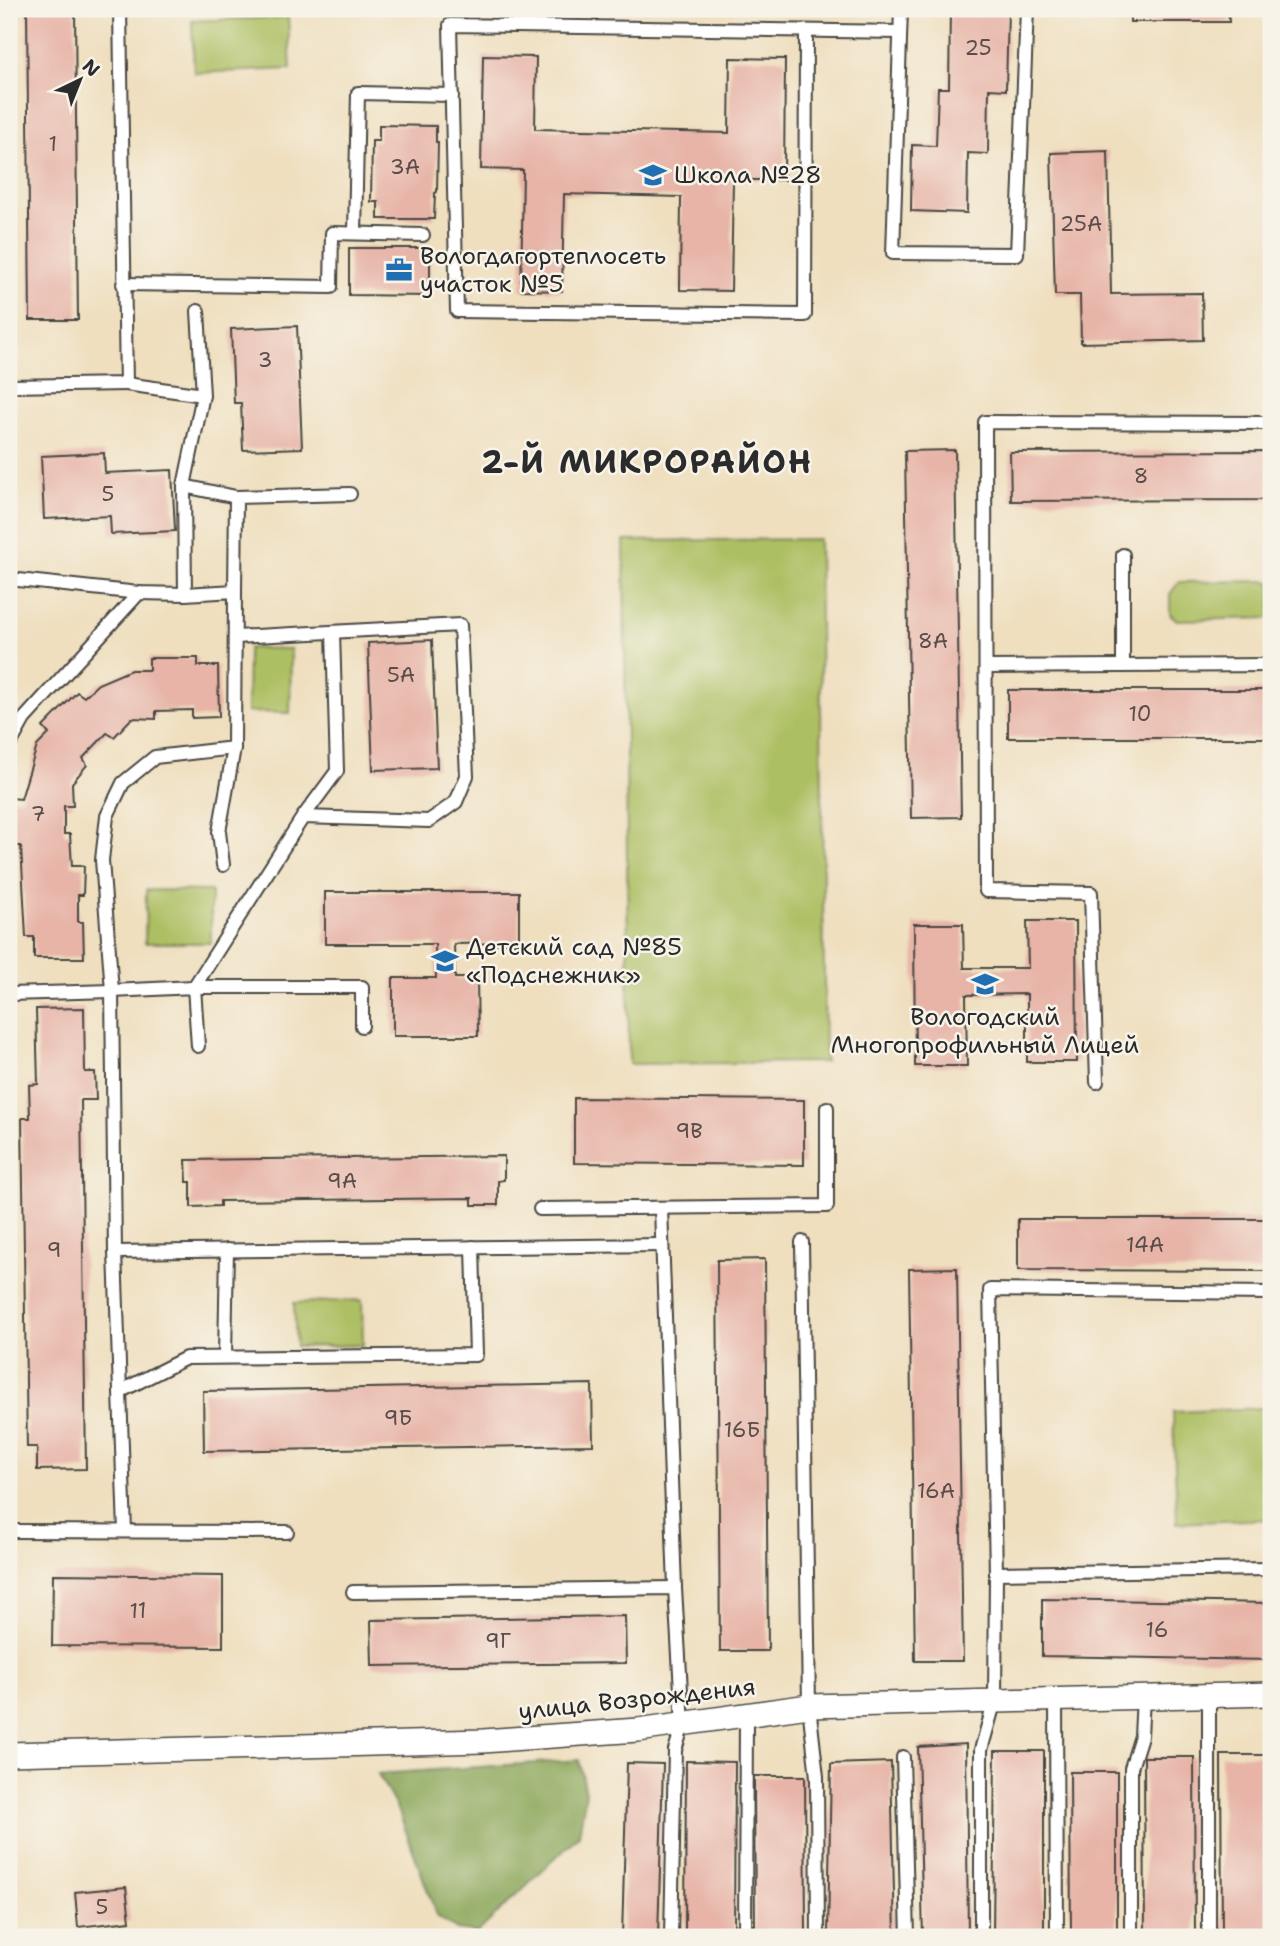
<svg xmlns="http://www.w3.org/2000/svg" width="1280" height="1946" font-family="'Shantell Sans',sans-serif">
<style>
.green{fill:#adbf63;stroke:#6c7547;stroke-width:2}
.forest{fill:#8aa659;stroke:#5a6842;stroke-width:2}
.building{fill:#e7b4a7}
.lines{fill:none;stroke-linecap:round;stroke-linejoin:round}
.lane-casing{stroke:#484641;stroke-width:16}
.street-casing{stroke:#484641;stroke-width:26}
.lane{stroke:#fff;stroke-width:12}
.street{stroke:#fff;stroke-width:23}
.labels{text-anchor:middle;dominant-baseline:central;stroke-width:5;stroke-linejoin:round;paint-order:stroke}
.number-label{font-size:21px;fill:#5a4d4a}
.poi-label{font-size:24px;fill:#2b2b2b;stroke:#f7f3e8;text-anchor:start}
.street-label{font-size:24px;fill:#2b2b2b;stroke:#f7f3e8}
.district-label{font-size:32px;font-weight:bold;letter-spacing:2px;fill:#2b2b2b;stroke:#f7f3e8}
</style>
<rect width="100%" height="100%" fill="#f7f3e8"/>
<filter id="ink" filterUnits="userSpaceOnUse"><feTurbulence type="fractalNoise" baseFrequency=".0143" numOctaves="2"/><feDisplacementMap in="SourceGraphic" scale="14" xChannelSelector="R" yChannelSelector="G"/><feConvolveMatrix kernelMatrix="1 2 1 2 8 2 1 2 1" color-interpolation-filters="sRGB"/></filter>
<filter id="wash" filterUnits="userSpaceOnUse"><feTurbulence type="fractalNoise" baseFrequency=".00686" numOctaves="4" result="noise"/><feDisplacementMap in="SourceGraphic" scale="28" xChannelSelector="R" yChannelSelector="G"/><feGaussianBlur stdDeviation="1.57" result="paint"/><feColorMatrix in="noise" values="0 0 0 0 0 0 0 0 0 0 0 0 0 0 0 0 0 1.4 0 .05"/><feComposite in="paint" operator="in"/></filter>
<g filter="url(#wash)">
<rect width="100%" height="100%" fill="#efdfbf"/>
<!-- green -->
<g class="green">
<polygon points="288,17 291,69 194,73 192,21"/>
<polygon points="819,539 825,1062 629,1064 624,541"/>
<polygon points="1267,581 1271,582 1271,618 1177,620 1170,614 1170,594 1179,582"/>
<polygon points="248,648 291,649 290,713 247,712"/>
<polygon points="146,890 211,891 211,943 145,943"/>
<polygon points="362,1300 363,1345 296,1347 294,1303"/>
<polygon points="1265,1408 1270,1519 1177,1523 1173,1412"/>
</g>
<!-- forest -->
<polygon class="forest" points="579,1760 586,1792 579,1835 477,1933 457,1930 437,1916 399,1812 378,1774"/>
<g id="blocks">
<!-- building -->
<g class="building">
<polygon points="27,9 75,9 78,320 30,320"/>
<polygon points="950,9 1008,9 1006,90 989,89 988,154 968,153 967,213 911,211 912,145 936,146 938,88 949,88"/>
<polygon points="1130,9 1228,9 1229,22 1130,22"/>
<polygon points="483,56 536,57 535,129 729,133 730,58 785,59 784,180 733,180 731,291 680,290 681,197 564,194 562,291 521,290 523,170 481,169"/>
<polygon points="379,125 436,126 436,142 438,142 437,192 435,193 434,219 378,219 378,202 371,202 372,141 379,141"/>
<polygon points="1108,151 1111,294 1202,293 1203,340 1081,343 1080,295 1055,295 1051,153"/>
<polygon points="349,248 430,248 430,296 349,295"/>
<polygon points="297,326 302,448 243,450 241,403 234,403 231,329"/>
<polygon points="955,450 961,817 911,818 905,451"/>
<polygon points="1271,451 1271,500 1011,501 1010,452"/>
<polygon points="104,453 105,473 172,470 175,531 111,534 110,516 44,519 41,456"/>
<polygon points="432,640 437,768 373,770 368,643"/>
<polygon points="149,658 198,658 198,666 218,666 219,717 192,718 192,710 156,711 156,719 132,718 114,737 107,733 83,758 87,765 72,783 73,806 64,806 64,834 70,834 72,866 84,866 83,895 78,895 78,922 83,922 84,958 34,958 34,937 26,937 21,846 13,846 11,798 21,799 37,746 49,734 43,727 77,692 84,697 98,684 131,670 149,670"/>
<rect x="1008" y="690" width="263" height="48"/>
<polygon points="325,892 519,892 519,943 454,944 455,978 477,978 478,1036 393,1036 393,978 436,978 435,944 325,944"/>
<polygon points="1027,921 1076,921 1077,1062 1027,1062 1027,994 966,995 967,1066 915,1066 914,924 963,924 964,968 1028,968"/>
<polygon points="84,1008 85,1072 95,1072 96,1100 81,1100 86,1469 37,1470 37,1447 27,1447 22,1118 30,1118 29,1085 38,1084 36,1009"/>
<polygon points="574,1098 804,1100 804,1165 574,1163"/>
<polygon points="504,1156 504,1180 498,1181 498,1205 472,1205 472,1198 220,1201 220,1206 191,1207 191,1182 187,1182 186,1160"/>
<polygon points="1018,1219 1271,1219 1271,1271 1018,1270"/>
<polygon points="765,1259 768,1651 720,1651 717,1260"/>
<polygon points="957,1268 963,1661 915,1661 909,1269"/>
<polygon points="592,1384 593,1445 204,1451 203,1391"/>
<polygon points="53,1574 223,1576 223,1647 52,1646"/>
<polygon points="1042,1599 1271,1603 1271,1660 1042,1656"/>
<polygon points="625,1616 626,1663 372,1666 371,1620"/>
<polygon points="966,1744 968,1937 923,1937 918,1747"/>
<polygon points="995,1751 1044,1751 1044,1937 993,1937"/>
<polygon points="1221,1755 1271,1755 1271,1937 1222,1937"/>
<polygon points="1144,1757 1194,1757 1195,1937 1145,1937"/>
<polygon points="686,1761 735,1762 734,1937 685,1937"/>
<polygon points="891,1762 895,1937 828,1937 831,1764"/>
<polygon points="627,1763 663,1764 658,1937 622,1937"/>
<polygon points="1070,1772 1117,1772 1117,1937 1071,1937"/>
<polygon points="754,1776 805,1776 806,1937 755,1937"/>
<polygon points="126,1887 130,1921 78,1927 75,1892"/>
</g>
</g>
</g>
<g filter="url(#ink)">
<use href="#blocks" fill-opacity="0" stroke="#484641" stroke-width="2"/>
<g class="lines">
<defs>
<g id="lane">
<polyline points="901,9 893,253 1017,254 1027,9"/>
<polyline points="806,31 805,315 457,311 450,25 899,32"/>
<polyline points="355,233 358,93 452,95"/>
<polyline points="123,284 331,287 332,233 423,235"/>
<polyline points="126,384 203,395"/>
<polyline points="9,386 126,384 120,9"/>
<polyline points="184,486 236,497"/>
<polyline points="9,579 139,593 185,594 235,591 234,748 155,757 123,783 107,816 102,860 112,991 194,987 198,1046"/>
<polyline points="235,591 236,497 350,494"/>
<polyline points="185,594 184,486 203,395 198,311"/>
<polyline points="1123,666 1123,555"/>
<polyline points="986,667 1271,665"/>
<polyline points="9,746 24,719 139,593"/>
<polyline points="303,817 337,771 333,632"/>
<polyline points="223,865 219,832 234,748"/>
<polyline points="194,987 303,817 429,821 456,802 467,776 460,625 235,637"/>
<polyline points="194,987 362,987 362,1026"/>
<polyline points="9,994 112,991 115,1252 125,1531"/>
<polyline points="1097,1082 1091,893 986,891 985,422 1271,423"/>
<polyline points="661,1208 675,1588"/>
<polyline points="540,1209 827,1206 827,1108"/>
<polyline points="802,1242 809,1706 817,1777 818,1937"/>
<polyline points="115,1252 662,1245"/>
<polyline points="225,1357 227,1250"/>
<polyline points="121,1391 186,1358 476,1355 473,1247"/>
<polyline points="9,1531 287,1532"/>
<polyline points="996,1573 990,1290 1271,1293"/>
<polyline points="353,1592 675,1588 683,1725 675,1750 671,1937"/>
<polyline points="1056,1698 1057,1937"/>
<polyline points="903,1757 908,1937"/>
<polyline points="745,1937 746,1715"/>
<polyline points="981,1937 981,1750 995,1700 996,1573 1271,1569"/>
<polyline points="1131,1937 1131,1768 1141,1736 1143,1697"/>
<polyline points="1209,1937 1209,1695"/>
</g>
<polyline id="street" points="9,1754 483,1741 638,1730 809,1706 1271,1694"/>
</defs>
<!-- lane casing -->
<use href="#lane" class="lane-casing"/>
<!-- street casing -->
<use href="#street" class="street-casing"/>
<!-- lane -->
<use href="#lane" class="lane"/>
<!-- street -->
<use href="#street" class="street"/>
</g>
</g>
<!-- icons -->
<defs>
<symbol id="school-bare" viewBox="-9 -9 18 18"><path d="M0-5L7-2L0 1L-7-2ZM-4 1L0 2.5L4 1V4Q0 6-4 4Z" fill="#1f6fb2" stroke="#f7f3e8" stroke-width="2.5" paint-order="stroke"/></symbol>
<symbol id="office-bare" viewBox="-9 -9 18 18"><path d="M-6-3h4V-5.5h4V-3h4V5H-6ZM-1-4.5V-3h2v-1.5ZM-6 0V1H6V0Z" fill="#1f6fb2" stroke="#f7f3e8" stroke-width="2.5" paint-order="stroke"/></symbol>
</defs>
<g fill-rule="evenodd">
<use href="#school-bare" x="634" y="156" width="38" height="38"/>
<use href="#office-bare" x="380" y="251" width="38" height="38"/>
<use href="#school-bare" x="426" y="942" width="38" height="38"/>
<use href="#school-bare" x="966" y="965" width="38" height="38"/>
</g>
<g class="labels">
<!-- number labels -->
<g class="number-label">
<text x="978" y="48">25</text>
<text x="53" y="144">1</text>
<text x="405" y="167">3А</text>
<text x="1081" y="224">25А</text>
<text x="265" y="360">3</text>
<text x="1141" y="476">8</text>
<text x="108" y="494">5</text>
<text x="933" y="641">8А</text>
<text x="401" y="675">5А</text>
<text x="1140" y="714">10</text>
<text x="38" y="814">7</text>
<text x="689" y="1131">9В</text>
<text x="342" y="1181">9А</text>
<text x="1145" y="1245">14А</text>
<text x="54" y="1250">9</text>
<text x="398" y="1418">9Б</text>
<text x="742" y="1430">16Б</text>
<text x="936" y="1491">16А</text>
<text x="138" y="1611">11</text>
<text x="1157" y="1630">16</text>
<text x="498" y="1641">9Г</text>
<text x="102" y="1907">5</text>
</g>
<!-- poi labels -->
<g class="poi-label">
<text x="674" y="175">Школа №28</text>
<text x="420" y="256">Вологдагортеплосеть<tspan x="420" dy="28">участок №5</tspan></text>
<text x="466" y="947">Детский сад №85<tspan x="466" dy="28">«Подснежник»</tspan></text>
<text x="985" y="1017" text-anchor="middle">Вологодский<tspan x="985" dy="28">Многопрофильный Лицей</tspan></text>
</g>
<!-- street labels -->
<g class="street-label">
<text transform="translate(637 1699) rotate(-6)">улица Возрождения</text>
</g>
<!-- district labels -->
<g class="district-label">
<text x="647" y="461">2-Й МИКРОРАЙОН</text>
</g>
</g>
<!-- margin -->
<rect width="1280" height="1946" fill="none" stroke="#f7f3e8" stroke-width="35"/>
<!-- north arrow -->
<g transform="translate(80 80) rotate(43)" stroke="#f7f3e8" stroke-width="5" paint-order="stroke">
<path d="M0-5L12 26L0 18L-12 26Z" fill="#2b2b2b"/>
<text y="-10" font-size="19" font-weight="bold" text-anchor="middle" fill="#2b2b2b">N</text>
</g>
</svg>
